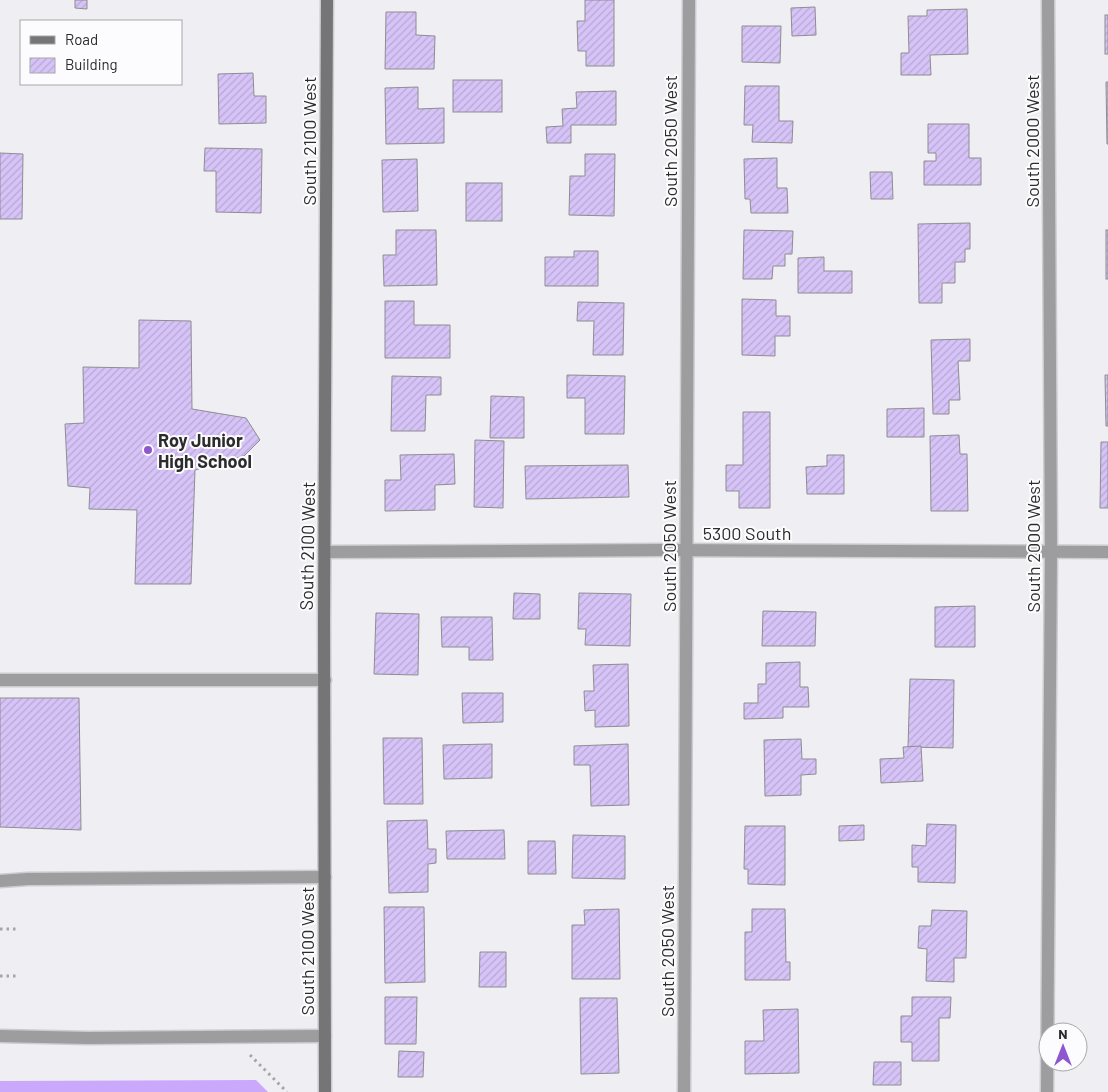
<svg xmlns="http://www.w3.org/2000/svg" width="1108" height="1092" font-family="Barlow,sans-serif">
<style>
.grass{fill:#caa9fc}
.building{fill:url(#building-hatch);stroke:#8e8d91}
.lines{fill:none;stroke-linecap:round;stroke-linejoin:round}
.lane-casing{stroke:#cccbcf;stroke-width:15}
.street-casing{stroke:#cccbcf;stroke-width:15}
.secondary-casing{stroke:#cccbcf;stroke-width:15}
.path{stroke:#a5a5a8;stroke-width:3;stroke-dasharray:2.5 4;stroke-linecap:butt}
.lane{stroke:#9d9c9e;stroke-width:12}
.street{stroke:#9d9c9e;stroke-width:12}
.secondary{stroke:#757477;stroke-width:12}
.poi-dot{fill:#8e57cf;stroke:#fcfbfe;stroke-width:2}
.labels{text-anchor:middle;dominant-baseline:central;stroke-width:4;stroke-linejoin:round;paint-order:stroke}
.street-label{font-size:18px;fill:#2b2b2c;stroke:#fcfbfe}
.poi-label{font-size:18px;font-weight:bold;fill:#2b2b2c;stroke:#fcfbfe;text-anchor:start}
</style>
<defs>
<pattern id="building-hatch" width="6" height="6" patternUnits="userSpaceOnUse" patternTransform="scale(1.25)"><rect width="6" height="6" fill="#d6c3f7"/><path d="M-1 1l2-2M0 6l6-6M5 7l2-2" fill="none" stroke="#b8a8d4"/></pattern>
</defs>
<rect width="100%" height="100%" fill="#efeef3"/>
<!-- grass -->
<polygon class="grass" points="256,1080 268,1092 0,1092 0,1081"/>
<!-- building -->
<g class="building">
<polygon points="75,0 87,0 87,9 75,8"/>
<polygon points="585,0 614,0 614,66 586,66 586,51 578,51 577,21 585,21"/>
<polygon points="815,7 816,35 792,36 791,8"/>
<polygon points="967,9 968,54 930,55 931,75 901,75 901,53 909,53 908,16 927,16 927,10"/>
<polygon points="386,12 416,12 416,35 435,36 434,69 385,69"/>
<rect x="1105" y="15" width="3" height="39"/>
<polygon points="742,26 781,26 780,63 742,62"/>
<polygon points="253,73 254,96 266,96 266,123 219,124 218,74"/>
<rect x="453" y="80" width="49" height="32"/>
<polygon points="1106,82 1108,82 1108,144 1107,144"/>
<polygon points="745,86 779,86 779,121 793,121 792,143 752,142 753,125 744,125"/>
<polygon points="418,87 418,109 444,108 444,143 386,144 385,88"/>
<polygon points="616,91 616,125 571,125 571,143 547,143 546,127 563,126 562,109 577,108 576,92"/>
<polygon points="928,124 969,124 969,158 981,158 981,185 924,185 924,161 936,161 936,153 928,153"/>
<polygon points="205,148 262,149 261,213 216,212 216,171 204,171"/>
<polygon points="0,153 23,154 22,219 0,219"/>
<polygon points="585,154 615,154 614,216 569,215 570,176 585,176"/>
<polygon points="777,158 777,188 787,188 788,213 751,213 750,199 745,199 744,159"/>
<polygon points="417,159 418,211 383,212 382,160"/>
<polygon points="870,172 892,172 893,199 871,199"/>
<rect x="466" y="183" width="36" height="38"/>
<polygon points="970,223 970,249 965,249 965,262 955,262 955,283 942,283 942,303 919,303 918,224"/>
<polygon points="396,230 436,230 437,285 384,286 383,255 396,255"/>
<polygon points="744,230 793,231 792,254 785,254 785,266 773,266 772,279 743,279"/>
<rect x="1106" y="230" width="2" height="49"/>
<polygon points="574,251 598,251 598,286 545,286 545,257 574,257"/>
<polygon points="824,257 824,271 852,271 852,293 798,293 798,258"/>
<polygon points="742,299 776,300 776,316 790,316 790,336 775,336 775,356 742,355"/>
<polygon points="385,301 414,301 414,325 450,325 450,358 385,358"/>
<polygon points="578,302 624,303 623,355 593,355 594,321 577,321"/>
<polygon points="139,320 191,321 192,409 246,418 260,440 244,456 195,470 191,584 135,584 137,510 89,509 90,488 68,486 65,424 84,423 83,367 139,368"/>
<polygon points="970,339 970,361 958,361 960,400 949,400 949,414 933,414 931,340"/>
<polygon points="567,375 625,376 624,434 585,434 585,398 567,398"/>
<polygon points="1105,375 1108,375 1108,426 1106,426"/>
<polygon points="392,376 441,377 441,395 426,395 425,431 391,431"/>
<polygon points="491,396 524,397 524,438 490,438"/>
<polygon points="924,408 924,437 887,437 887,409"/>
<polygon points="743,412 770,412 770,508 739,508 739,491 726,491 726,465 743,465"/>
<polygon points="959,435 960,454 967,454 968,511 931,511 930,436"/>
<polygon points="475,440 504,441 503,508 474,507"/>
<polygon points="1101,442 1108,442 1108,508 1100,508"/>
<polygon points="454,454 455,484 435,485 435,510 385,511 385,480 401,480 400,455"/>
<polygon points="827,455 844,455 844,494 807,494 806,467 827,466"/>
<polygon points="628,465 629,497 526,499 525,466"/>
<polygon points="514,593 540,594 540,619 513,619"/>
<polygon points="579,593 631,594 630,646 585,645 586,629 578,629"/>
<polygon points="975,606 975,647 935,647 935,607"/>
<polygon points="763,611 816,612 815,646 762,646"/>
<polygon points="376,613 419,614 418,675 374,674"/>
<polygon points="441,617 492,617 493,660 469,660 469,647 442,647"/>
<polygon points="800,662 800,687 808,687 809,707 783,707 783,718 744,719 744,703 758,703 758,684 766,684 766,663"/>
<polygon points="628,664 629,726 595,727 595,710 585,711 584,691 594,691 593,665"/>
<polygon points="910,679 954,680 953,748 908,747"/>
<polygon points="462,693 503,693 503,722 463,723"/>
<polygon points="0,698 79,698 81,830 0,827"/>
<polygon points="383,738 422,738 423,804 384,804"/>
<polygon points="801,739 802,759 816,759 816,774 801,775 801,795 765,796 764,740"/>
<polygon points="492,744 492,778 444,779 443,745"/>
<polygon points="628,744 629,805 591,806 590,765 574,765 574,746"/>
<polygon points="921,746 923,781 881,783 880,759 904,758 903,747"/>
<polygon points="427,820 428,849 436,849 436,863 428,864 428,892 389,893 387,821"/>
<polygon points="927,824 956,825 955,883 918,882 918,867 912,867 912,845 926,846"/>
<polygon points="864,825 864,840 839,841 839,826"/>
<polygon points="745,826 785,826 785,885 748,884 748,869 744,869"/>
<polygon points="504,830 505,859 447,859 446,831"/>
<polygon points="573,835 625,836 625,879 572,878"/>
<polygon points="528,841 555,841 556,874 528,874"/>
<polygon points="384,907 424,907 425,982 385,983"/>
<polygon points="619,909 620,979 572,979 572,925 585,925 584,910"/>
<polygon points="752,909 785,909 786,962 790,962 790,980 745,980 745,932 752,932"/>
<polygon points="932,910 967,911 966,958 954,958 954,982 926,981 927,949 918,948 919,926 931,926"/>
<polygon points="480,952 506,952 506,987 479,987"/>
<polygon points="385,997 417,997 416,1044 385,1044"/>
<polygon points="912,997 951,997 950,1018 939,1018 939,1061 912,1061 912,1042 901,1042 901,1016 912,1016"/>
<polygon points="580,998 617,998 619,1073 581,1074"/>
<polygon points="798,1009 799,1073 745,1074 745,1041 764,1041 763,1010"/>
<polygon points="399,1051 424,1052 423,1077 398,1077"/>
<polygon points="874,1062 901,1062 901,1085 873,1085"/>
</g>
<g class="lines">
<defs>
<g id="lane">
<polyline points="0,680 325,680"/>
<polyline points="0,881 28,879 325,877"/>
<polyline points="0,1036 88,1038 325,1036"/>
</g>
<g id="street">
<polyline points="325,552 663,550 1108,552"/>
<polyline points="684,1092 689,0"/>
<polyline points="1047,1092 1051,552 1048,0"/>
</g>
<polyline id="secondary" points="325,1092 324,621 327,0"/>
</defs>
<!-- lane casing -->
<use href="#lane" class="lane-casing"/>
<!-- street casing -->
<use href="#street" class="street-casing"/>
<!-- secondary casing -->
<use href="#secondary" class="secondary-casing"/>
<!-- path -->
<g class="path">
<polyline points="0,929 18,929"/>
<polyline points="0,976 17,976"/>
<polyline points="250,1055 287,1092"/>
</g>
<!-- lane -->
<use href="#lane" class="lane"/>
<!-- street -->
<use href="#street" class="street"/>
<!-- secondary -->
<use href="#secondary" class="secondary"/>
</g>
<!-- markers -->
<circle class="poi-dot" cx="148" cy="450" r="5"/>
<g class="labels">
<!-- street labels -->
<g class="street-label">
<text transform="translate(309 141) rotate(-90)">South 2100 West</text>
<text transform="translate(670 141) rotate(-90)">South 2050 West</text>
<text transform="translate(1032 141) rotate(-90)">South 2000 West</text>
<text x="747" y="533">5300 South</text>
<text transform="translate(307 546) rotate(-89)">South 2100 West</text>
<text transform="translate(669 546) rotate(-90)">South 2050 West</text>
<text transform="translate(1033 546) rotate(-90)">South 2000 West</text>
<text transform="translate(307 951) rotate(-90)">South 2100 West</text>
<text transform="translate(667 951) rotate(-90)">South 2050 West</text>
</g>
<!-- poi labels -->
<g class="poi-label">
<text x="158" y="440">Roy Junior<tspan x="158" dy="21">High School</tspan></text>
</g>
</g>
<!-- legend -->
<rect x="20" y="20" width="162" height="65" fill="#fcfbfe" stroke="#a8a8aa"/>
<rect x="30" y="36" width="25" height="8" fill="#757477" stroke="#a8a8aa"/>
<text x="65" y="45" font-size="15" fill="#2b2b2c">Road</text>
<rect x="30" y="58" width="25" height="15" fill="url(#building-hatch)" stroke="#a8a8aa"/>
<text x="65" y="70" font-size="15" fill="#2b2b2c">Building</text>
<!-- north arrow -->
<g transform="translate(1063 1047)"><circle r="24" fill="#fcfbfe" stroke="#a8a8aa"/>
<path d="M0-4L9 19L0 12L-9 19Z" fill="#8e57cf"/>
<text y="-8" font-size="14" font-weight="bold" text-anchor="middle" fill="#2b2b2c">N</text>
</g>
</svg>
